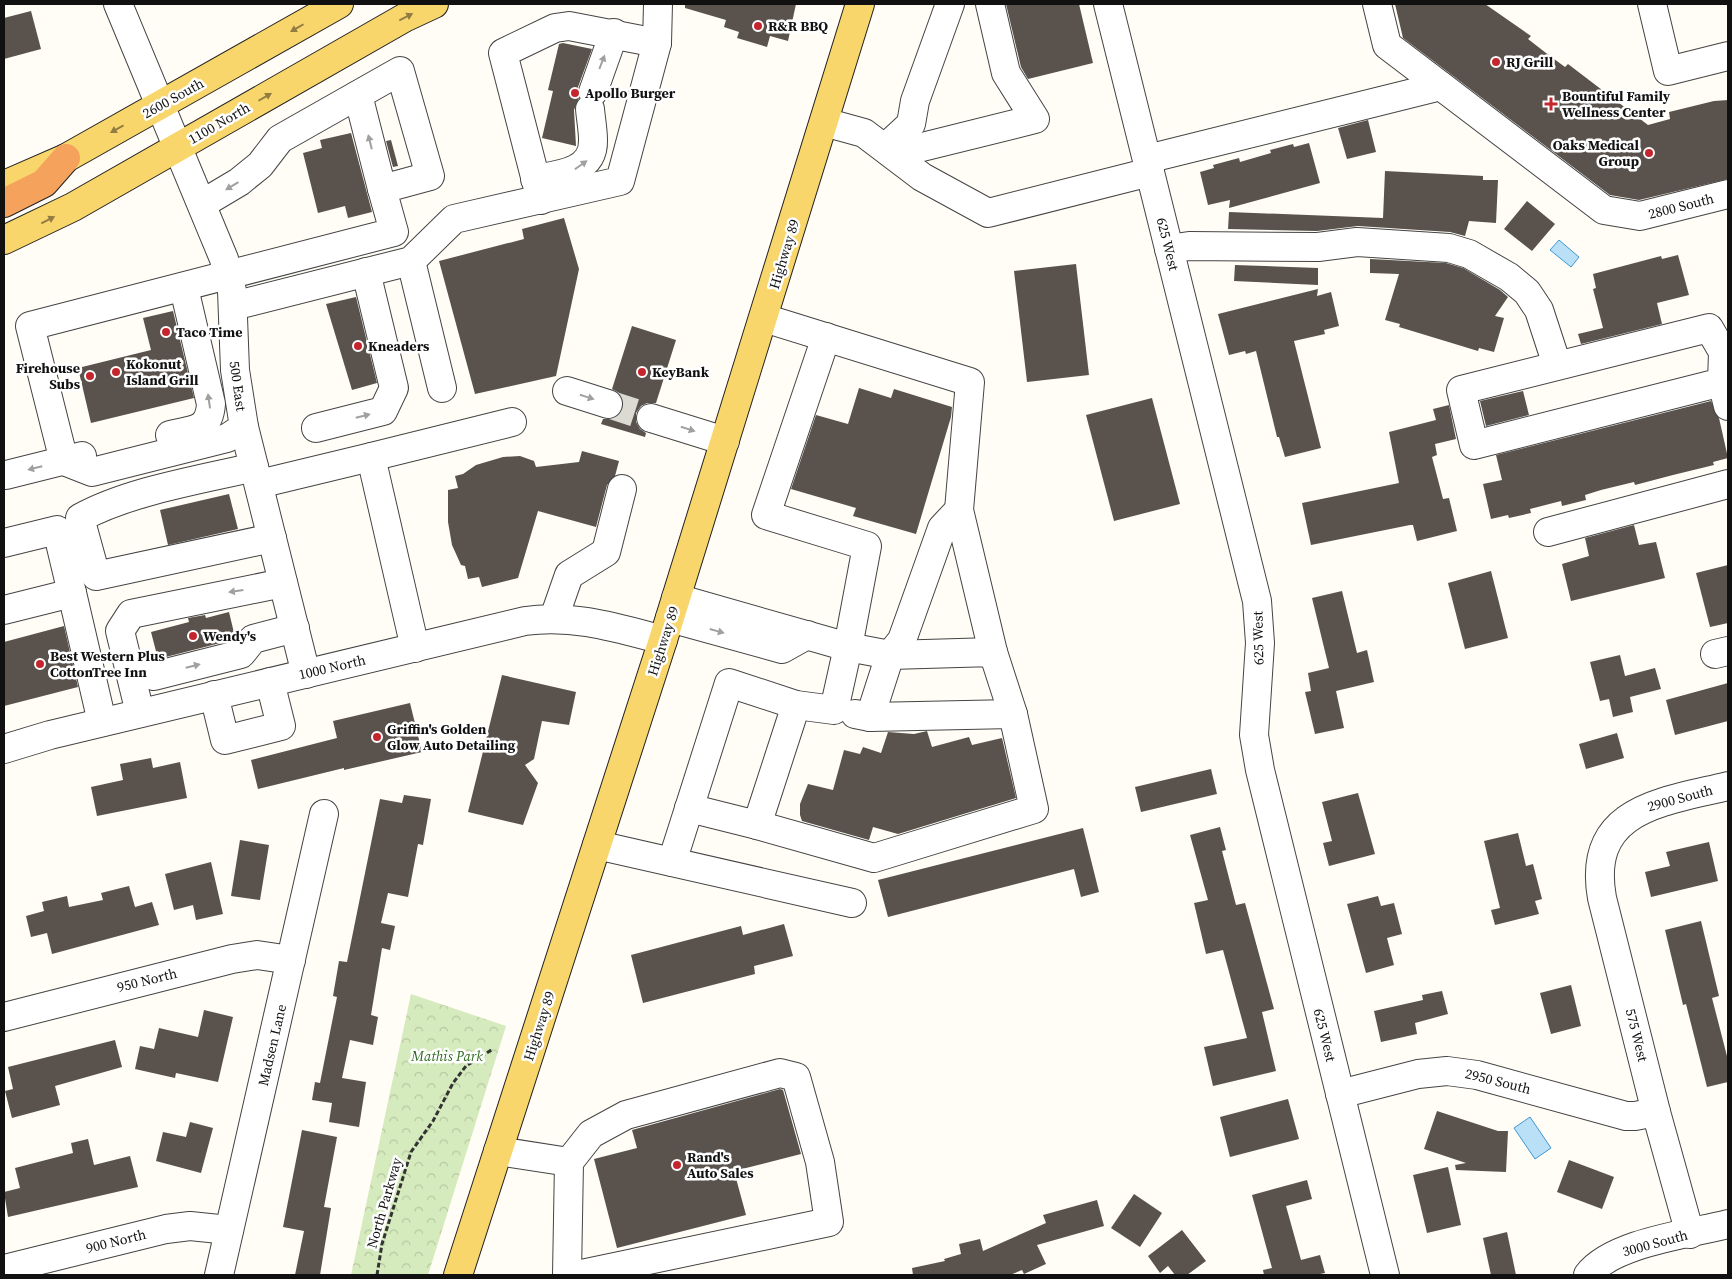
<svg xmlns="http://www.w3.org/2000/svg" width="1732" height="1279" font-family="'Source Serif 4',serif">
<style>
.park{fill:url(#park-crowns)}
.water{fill:#b9e0f7;stroke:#3f96cf}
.building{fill:#5a524d}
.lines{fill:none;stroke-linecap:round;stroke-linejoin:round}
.minor-tunnel{stroke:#dbdad3;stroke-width:28;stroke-dasharray:28 14;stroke-linecap:butt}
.minor-casing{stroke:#444;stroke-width:30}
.major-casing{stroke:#222;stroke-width:30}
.highway-casing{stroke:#222;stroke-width:30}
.path{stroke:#333;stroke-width:3;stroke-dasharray:5 2.5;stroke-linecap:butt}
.minor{stroke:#fff;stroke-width:28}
.major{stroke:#f9d66b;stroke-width:28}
.highway{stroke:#f5a25d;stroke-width:28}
.oneway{fill:#917d42}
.oneway2{fill:#a0a0a0}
.poi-dot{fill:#c4262e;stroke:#fff;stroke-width:2}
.labels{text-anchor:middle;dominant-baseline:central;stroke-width:5;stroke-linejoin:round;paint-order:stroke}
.poi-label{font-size:14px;font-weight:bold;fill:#111;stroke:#fff;text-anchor:start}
.street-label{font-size:14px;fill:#111;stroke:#fff}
.park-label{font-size:14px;font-style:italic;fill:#2f6b1f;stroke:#fff}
</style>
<defs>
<pattern id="park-crowns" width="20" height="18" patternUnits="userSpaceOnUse" patternTransform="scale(1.25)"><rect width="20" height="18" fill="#d5ebbd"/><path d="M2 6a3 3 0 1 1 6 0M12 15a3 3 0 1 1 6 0" fill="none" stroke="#b6c8a1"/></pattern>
</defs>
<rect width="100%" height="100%" fill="#fffdf5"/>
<!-- park -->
<polygon class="park" points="411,994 506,1026 428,1275 351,1275"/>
<!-- water -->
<g class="water">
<polygon points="1559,240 1579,257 1571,267 1550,250"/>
<polygon points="1530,1117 1551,1148 1535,1159 1514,1128"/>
</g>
<!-- building -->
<g class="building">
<polygon points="685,4 796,4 788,41 770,36 767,47 737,38 739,32 724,27 726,20 685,8"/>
<polygon points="1006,4 1079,4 1093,63 1028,79 1021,67"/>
<polygon points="1395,4 1485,4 1531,36 1528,39 1546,53 1565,67 1568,64 1648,125 1670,119 1669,112 1714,101 1728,100 1728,179 1639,200 1610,195 1403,38"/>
<polygon points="31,11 41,49 4,59 4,18"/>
<polygon points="563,43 592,49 578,87 579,98 574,110 576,146 542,138 553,91 548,90 559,44"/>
<polygon points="1368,120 1376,152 1347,159 1338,128"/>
<polygon points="351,133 372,212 348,218 345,206 318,213 303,153 322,148 320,140"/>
<polygon points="391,140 398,166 393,167 386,141"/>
<polygon points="1309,143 1320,183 1229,208 1230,200 1208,205 1200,172 1214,168 1213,165 1239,158 1240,162 1271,153 1270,150 1293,144 1294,147"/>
<polygon points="1385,171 1483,176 1483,180 1498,180 1496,223 1469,221 1465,236 1450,232 1358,226 1317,231 1228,229 1229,212 1383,218"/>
<polygon points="1527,201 1555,224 1532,251 1504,229"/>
<polygon points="564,218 579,269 556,376 475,394 439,261 524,239 522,229"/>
<polygon points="1678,255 1689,295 1657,303 1662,324 1581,344 1578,334 1603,328 1593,289 1596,288 1593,274 1661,256 1662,259"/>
<polygon points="1370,259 1446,263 1463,268 1500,290 1508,297 1495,316 1504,318 1494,352 1479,348 1478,351 1399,327 1400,324 1385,320 1399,274 1370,273"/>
<polygon points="1076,264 1089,375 1027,382 1014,271"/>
<polygon points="1235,265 1318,268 1318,285 1234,281"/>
<polygon points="1318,289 1317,296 1331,292 1339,326 1324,330 1325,334 1294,341 1321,448 1285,457 1279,437 1277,437 1256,351 1246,354 1245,351 1229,355 1218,314"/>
<polygon points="356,297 377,383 352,390 326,304"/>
<polygon points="173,311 194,398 91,423 78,368 151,350 143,318"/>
<polygon points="632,326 676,340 656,403 647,403 641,406 636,413 636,422 640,429 646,433 645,437 601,424 603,419 612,419 619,415 623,409 623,400 619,393 612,389"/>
<polygon points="859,388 891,398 894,389 952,407 951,417 916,534 853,516 856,508 791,489 816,415 848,424"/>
<polygon points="1523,391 1529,415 1486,426 1480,401"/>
<polygon points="1152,398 1180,504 1114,521 1086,415"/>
<polygon points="1711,401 1719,418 1728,458 1713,462 1714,465 1673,475 1635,485 1634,482 1601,490 1585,495 1586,500 1562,506 1561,501 1530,509 1531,513 1509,518 1508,515 1491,519 1483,484 1502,480 1496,455"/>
<polygon points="1449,405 1456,439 1435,444 1437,455 1432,457 1443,499 1449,498 1457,531 1417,541 1413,525 1410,525 1311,545 1302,503 1399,483 1389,432 1436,420 1433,409"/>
<polygon points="582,451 619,461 615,476 607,485 596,527 538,511 518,578 482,587 479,577 468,579 465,566 461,565 452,545 448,522 448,490 458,488 455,476 463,474 476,465 503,457 520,456 534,461 536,467 579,462"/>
<polygon points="229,494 238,529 168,545 160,510"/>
<polygon points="1634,525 1639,545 1656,542 1665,578 1571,601 1562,564 1589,556 1585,538"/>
<polygon points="1728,565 1728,623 1710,627 1696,573"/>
<polygon points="1491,571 1508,638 1465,649 1448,583"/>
<polygon points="1342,591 1357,653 1367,650 1374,682 1336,691 1344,728 1315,734 1305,692 1311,691 1308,673 1329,668 1312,598"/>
<polygon points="229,612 235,637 232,640 158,659 151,632 189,622 188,618 205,615 206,618"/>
<polygon points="64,626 78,687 4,706 4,642"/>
<polygon points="1620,655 1625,676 1655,668 1661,689 1630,697 1633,712 1613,717 1609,699 1600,701 1590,662"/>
<polygon points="502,675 576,692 569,725 542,721 534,759 525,765 538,783 523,825 468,812"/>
<polygon points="1728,683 1728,721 1675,735 1666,700"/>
<polygon points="410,703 422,752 344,770 344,768 258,789 251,760 337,738 333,721"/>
<polygon points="927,731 932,747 969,737 972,745 1002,738 1016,798 898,834 873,827 869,840 802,821 800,815 800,804 808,784 833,790 844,750 860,754 863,747 881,753 888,732 914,734"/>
<polygon points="1617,733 1624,758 1586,769 1579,744"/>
<polygon points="151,758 153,768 180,762 187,798 97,816 91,787 123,780 120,764"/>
<polygon points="1211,769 1217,794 1141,812 1135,787"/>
<polygon points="1358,793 1375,854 1329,866 1323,843 1332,841 1322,802"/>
<polygon points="404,795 431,799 423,845 418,844 408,897 388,893 381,923 395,926 390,950 382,948 371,1015 378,1017 373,1045 350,1040 342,1078 366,1082 359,1127 329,1122 332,1103 312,1100 315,1082 320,1083 337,997 333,996 339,961 347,962 380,799 402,803"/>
<polygon points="1220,827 1226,850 1222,851 1236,905 1245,903 1274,1009 1262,1012 1276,1071 1213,1086 1204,1047 1247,1038 1223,950 1206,954 1194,903 1208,900 1190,835"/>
<polygon points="1083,828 1099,892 1081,897 1074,869 888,917 878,880"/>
<polygon points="1518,833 1526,866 1533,864 1542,899 1535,901 1539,914 1495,925 1491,910 1500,908 1484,841"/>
<polygon points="240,840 269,845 260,900 231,896"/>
<polygon points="1709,842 1718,881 1651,897 1645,872 1670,866 1666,852"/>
<polygon points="211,862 223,914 196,920 193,905 174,910 165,874"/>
<polygon points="129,886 135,907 152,902 159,925 52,954 47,933 31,937 26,916 44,911 42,902 67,896 69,907 103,900 101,893"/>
<polygon points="1378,896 1381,906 1394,903 1402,934 1387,938 1394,965 1366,973 1347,904"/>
<polygon points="1701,921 1719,996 1712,998 1728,1060 1728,1082 1707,1087 1686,1004 1683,1005 1665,930"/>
<polygon points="784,924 793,956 754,966 755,974 643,1003 631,955 741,926 743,935"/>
<polygon points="1571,985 1581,1026 1551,1034 1540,993"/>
<polygon points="1442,991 1448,1014 1415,1023 1417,1034 1381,1042 1374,1011 1423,1000 1422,995"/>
<polygon points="204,1010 233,1017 218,1082 176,1073 175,1078 135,1069 140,1046 154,1049 159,1028 198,1037"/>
<polygon points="115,1040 122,1067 55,1086 60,1105 12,1118 5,1091 13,1089 8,1067"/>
<polygon points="780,1089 783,1090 801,1154 734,1171 746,1215 617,1248 594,1159 637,1148 632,1130"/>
<polygon points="1288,1099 1299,1139 1230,1157 1220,1117"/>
<polygon points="1437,1111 1498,1131 1508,1131 1506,1172 1456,1170 1455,1165 1466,1163 1424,1149"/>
<polygon points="190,1122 213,1128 201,1173 156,1161 163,1132 186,1137"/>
<polygon points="302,1130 337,1137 324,1207 331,1208 320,1275 295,1275 304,1231 283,1227"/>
<polygon points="88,1139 94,1165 130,1156 138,1187 8,1217 4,1192 20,1188 15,1168 73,1153 71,1143"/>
<polygon points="1569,1160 1614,1177 1602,1209 1557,1192"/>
<polygon points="1448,1167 1461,1225 1427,1233 1413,1175"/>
<polygon points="1307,1180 1312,1199 1286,1206 1301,1260 1320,1255 1325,1273 1315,1275 1264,1275 1263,1270 1272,1268 1252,1195"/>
<polygon points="1134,1194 1162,1213 1140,1247 1111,1228"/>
<polygon points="1097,1200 1104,1226 1037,1245 1046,1264 1024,1274 1022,1270 1010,1275 913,1275 912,1268 945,1261 944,1259 961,1254 959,1244 980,1239 983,1251 1046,1223 1043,1215"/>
<polygon points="1182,1230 1206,1261 1187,1275 1175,1275 1168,1266 1160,1273 1148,1256"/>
<polygon points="1507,1232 1516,1275 1491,1275 1483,1238"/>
</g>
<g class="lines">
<!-- minor-tunnel -->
<polyline class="minor-tunnel" points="608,404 651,418"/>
<defs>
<g id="minor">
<polyline points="118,4 224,259 232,291 235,370 244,427 306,674"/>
<polyline points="1108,4 1257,601 1260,643 1254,735 1260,770 1385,1275"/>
<polyline points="1377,4 1387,45 1604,210 1640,216 1728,194"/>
<polyline points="1652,4 1668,71 1728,56"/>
<polyline points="593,92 614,33"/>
<polyline points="358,95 382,189"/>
<polyline points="824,122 864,133 922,177 988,213 1150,172"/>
<polyline points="885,148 911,124 915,101 950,4"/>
<polyline points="894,154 1035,119 1006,73 990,4"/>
<polyline points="1147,159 1441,86"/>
<path d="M535,179C559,175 594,172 593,140C593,130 591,120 590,109"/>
<polyline points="541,200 503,53 555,28 569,26 657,43"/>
<polyline points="202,204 239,182 260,165 280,139 400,71 430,176 382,189 394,232 30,326 64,461 92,472 227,438 244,427"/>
<polyline points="1169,249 1189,246 1318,247 1357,242 1449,248 1469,254 1509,277 1527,292 1539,310 1557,365"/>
<polyline points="411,261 442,388"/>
<polyline points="233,306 411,261 454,219 620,181 657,43 658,4"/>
<polyline points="764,318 970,382 959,510 993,652"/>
<polyline points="1722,382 1474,445 1461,390 1709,328 1723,352 1722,382 1728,406"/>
<polyline points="567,391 608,404"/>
<polyline points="651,418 725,441"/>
<polyline points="316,428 383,411 394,388 366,272"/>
<path d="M170,435C193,429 209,432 211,404L184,288"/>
<path d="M254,467C199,480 129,491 80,518L96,576L272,538"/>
<polyline points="6,475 82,456"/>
<polyline points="259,484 371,457"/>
<polyline points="1548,532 1728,484"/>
<polyline points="4,543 57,530 72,593"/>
<polyline points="676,598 848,647 890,655 993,652 1013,714 1034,809 874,858 757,825"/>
<polyline points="4,610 72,593 102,722"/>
<polyline points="554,618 569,575 606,552 622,489"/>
<polyline points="670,618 782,649 807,635"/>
<polyline points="415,648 371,457 512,422"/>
<polyline points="1715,654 1728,651"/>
<polyline points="129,669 154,676 241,654 253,639 295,628"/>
<polyline points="214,695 225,740 281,726 270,682"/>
<polyline points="140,713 120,631 131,614 283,583"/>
<polyline points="855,714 870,717 1013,714"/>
<polyline points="870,717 890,655 902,640 942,528 959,510"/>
<path d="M4,749L50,735L525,621C573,614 617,628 663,640"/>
<polyline points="689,808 757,825 796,705"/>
<polyline points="597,845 852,903"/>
<polyline points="672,862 729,683 796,705 834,710 848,647 867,546 766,515 826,337"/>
<polyline points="4,1017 232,959 257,955 291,960"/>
<polyline points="1340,1094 1418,1074 1447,1071 1477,1075 1626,1116 1635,1116 1656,1112"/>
<polyline points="498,1151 569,1162"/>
<path d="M1690,1234L1656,1112L1602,898C1586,808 1663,802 1728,786"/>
<polyline points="4,1269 166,1229 190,1226 229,1230"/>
<polyline points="219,1275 324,814"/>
<polyline points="567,1275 569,1162 591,1134 626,1115 780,1073 796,1077 820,1162 829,1222 577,1275"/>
<path d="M1588,1275C1612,1243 1689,1234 1728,1224"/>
</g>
<g id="major">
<polyline points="4,185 66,158 339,4"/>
<polyline points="4,240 73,207 404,18 434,4"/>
<polyline points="458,1275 663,640 860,4"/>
</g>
<polyline id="highway" points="4,203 44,183 66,158"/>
</defs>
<!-- minor casing -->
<use href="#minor" class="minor-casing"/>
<!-- major casing -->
<use href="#major" class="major-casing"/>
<!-- highway casing -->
<use href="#highway" class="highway-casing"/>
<!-- path -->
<polyline class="path" points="377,1275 382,1244 411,1152 433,1121 453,1083 466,1066 493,1049"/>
<!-- minor -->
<use href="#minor" class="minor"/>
<!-- major -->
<use href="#major" class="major"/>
<!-- highway -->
<use href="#highway" class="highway"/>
</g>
<!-- one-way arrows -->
<defs><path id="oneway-solid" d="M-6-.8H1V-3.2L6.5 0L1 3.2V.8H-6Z" transform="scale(1.25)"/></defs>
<g class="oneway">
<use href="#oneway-solid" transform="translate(406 17) rotate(-27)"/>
<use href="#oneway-solid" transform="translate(297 28) rotate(150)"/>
<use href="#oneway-solid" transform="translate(265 97) rotate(-30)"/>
<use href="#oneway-solid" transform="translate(117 129) rotate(151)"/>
<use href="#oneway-solid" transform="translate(48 220) rotate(-27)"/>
</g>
<g class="oneway2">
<use href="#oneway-solid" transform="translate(602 62) rotate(-69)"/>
<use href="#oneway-solid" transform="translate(370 142) rotate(-104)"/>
<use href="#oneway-solid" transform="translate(581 165) rotate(-35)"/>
<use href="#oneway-solid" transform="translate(232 186) rotate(149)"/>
<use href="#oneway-solid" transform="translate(587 397) rotate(18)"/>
<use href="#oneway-solid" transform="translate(209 401) rotate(-98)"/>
<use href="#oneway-solid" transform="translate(363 416) rotate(-14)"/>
<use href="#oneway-solid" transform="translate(688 429) rotate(18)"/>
<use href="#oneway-solid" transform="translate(35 468) rotate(166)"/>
<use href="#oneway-solid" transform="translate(236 591) rotate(172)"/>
<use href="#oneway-solid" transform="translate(717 631) rotate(16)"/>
<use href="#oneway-solid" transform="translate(193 666) rotate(-14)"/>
</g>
<!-- markers -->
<g class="poi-dot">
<circle cx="758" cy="26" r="5"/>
<circle cx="1496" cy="62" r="5"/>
<circle cx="575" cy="93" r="5"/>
<path d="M1548.5 96.5h5v5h5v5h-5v5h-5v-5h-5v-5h5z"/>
<circle cx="1649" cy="153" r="5"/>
<circle cx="166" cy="332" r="5"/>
<circle cx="358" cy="346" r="5"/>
<circle cx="116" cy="372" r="5"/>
<circle cx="642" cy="372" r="5"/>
<circle cx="90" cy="376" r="5"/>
<circle cx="193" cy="636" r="5"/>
<circle cx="40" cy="664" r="5"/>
<circle cx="377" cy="737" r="5"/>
<circle cx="677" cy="1165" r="5"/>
</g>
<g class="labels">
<!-- poi labels -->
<g class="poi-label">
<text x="768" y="26">R&amp;R BBQ</text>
<text x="1506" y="62">RJ Grill</text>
<text x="585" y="93">Apollo Burger</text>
<text x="1562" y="96">Bountiful Family<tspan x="1562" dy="16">Wellness Center</tspan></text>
<text x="1639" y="145" text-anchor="end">Oaks Medical<tspan x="1639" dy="16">Group</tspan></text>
<text x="176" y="332">Taco Time</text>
<text x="368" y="346">Kneaders</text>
<text x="126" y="364">Kokonut<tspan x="126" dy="16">Island Grill</tspan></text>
<text x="80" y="368" text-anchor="end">Firehouse<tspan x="80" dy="16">Subs</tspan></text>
<text x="652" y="372">KeyBank</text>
<text x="203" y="636">Wendy's</text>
<text x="50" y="656">Best Western Plus<tspan x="50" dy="16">CottonTree Inn</tspan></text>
<text x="387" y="729">Griffin's Golden<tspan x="387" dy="16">Glow Auto Detailing</tspan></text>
<text x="687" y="1157">Rand's<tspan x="687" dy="16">Auto Sales</tspan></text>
</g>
<!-- street labels -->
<g class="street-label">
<text transform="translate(173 98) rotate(-29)">2600 South</text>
<text transform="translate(219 123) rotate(-30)">1100 North</text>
<text transform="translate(1681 206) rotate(-14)">2800 South</text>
<text transform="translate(1168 244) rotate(76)">625 West</text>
<text transform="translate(784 254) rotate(-73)">Highway 89</text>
<text transform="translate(238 386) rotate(82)">500 East</text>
<text transform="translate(1258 638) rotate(-91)">625 West</text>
<text transform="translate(663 641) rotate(-72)">Highway 89</text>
<text transform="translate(332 667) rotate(-13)">1000 North</text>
<text transform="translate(1680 798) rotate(-15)">2900 South</text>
<text transform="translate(147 980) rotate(-14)">950 North</text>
<text transform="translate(539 1026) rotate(-72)">Highway 89</text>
<text transform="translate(1325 1035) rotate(76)">625 West</text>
<text transform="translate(1637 1035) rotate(76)">575 West</text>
<text transform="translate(272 1045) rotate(-77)">Madsen Lane</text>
<text transform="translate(1498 1081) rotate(14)">2950 South</text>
<text transform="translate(384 1203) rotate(-74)">North Parkway</text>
<text transform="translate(116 1241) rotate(-14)">900 North</text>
<text transform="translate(1655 1243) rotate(-15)">3000 South</text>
</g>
<!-- park labels -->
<g class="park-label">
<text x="447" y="1056">Mathis Park</text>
</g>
</g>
<!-- border -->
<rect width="1732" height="1279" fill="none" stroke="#111111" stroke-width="10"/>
</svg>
